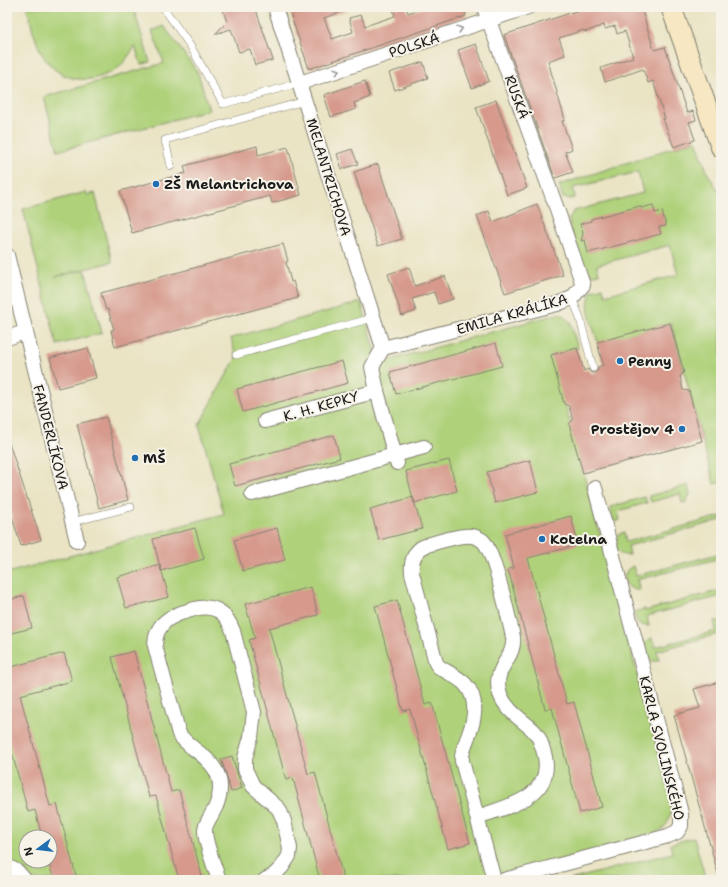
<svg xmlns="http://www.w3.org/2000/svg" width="728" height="887" font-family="'Shantell Sans',sans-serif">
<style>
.green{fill:#afd17a;stroke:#66764b;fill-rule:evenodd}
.building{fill:#d6998c}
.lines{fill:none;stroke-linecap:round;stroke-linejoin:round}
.lane-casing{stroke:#838070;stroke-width:8}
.street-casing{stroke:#838070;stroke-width:16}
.secondary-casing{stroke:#838070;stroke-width:22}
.lane{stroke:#fff;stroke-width:7}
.street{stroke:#fff;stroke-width:14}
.secondary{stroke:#f7e8c3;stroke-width:20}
.oneway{stroke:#999}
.poi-dot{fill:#1f6fb2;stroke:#f7f3e8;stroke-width:1.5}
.labels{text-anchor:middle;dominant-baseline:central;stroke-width:4;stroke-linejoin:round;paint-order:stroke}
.street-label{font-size:14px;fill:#1c1c1c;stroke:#f7f3e8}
.poi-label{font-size:14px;font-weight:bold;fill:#1c1c1c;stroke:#f7f3e8;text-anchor:start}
</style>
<rect width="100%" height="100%" fill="#f7f3e8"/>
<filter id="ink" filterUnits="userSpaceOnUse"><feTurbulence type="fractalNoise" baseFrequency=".025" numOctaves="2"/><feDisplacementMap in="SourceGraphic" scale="8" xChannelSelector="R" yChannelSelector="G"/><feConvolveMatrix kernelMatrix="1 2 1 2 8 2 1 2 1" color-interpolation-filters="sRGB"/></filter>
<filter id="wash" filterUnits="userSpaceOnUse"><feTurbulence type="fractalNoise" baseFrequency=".012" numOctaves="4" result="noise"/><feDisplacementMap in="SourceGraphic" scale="16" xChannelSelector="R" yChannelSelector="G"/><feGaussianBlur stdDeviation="0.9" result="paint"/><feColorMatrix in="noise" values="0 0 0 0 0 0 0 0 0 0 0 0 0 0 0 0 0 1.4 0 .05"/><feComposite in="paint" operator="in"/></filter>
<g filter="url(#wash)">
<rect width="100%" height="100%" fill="#eae4c5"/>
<!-- green -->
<g class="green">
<path d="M27,7H133L150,62L141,65L135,46C130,54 125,62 118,68C115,71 111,72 107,74C89,83 66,81 51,66C36,51 32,26 27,7Z"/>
<polygon points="164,26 198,73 209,110 58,151 44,97 164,63 152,31"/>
<path d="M696,140L708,174L721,195V482L714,484L671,323L598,343C593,326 583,306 592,291L603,287L605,295L678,275L670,245L597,265L599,274L593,275L584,269L570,228L569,218L574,211L643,193L638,172L573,188L575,197L571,199L563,198L559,185Z"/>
<polygon points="86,192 87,195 95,193 112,262 55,277 85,270 102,333 57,345 23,209"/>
<path d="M361,302L379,363L561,313L570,322L578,348L552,355L671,800C673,817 667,830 650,836L484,880H7V573L224,514L199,425L236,358L231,338ZM26,837H50V861H26Z"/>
<polygon points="688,485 690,494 686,502 682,503 680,494 651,502 649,496"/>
<polygon points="645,497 647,503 618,511 620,520 614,522 610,507"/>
<path d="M721,516V520L628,546L630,555C614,556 614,547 618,535L624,532L626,542Z"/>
<path d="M721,553V558L637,580L640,590C623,591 619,572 633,566L636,576Z"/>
<path d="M721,590V596L647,616L649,626C638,626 636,622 634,612L645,609V611Z"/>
<path d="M714,621H721V644L718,634L657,651L659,661H651C643,654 640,643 652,638L655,647L716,631Z"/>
<polygon points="694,837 706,880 569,880 672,853 670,844"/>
</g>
<g id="blocks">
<!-- building -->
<g class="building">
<polygon points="222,7 255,7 273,60 255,65 250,49 239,52 231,29 215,34 227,22"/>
<polygon points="288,7 350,7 350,9 324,18 332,39 353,32 349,18 361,15 365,26 395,16 392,7 406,7 408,13 426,7 470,7 465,14 466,16 309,69"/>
<polygon points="588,7 641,7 654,50 665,47 687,113 693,111 696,120 689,122 695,140 674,147 663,119 665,119 653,81 648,83 643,69 605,82 601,68 633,57 625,31 617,34 615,26 605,29 604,25 585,32 584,30 559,38 565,55 548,61 565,120 562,121 572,149 565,152 573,172 555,178 504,35"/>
<polygon points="476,44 489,81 472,88 458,50"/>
<polygon points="423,62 428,78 395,90 389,73"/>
<polygon points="365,81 370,97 354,103 356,109 331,117 324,95"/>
<polygon points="496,100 527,188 507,195 476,107"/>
<polygon points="257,146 258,155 288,147 301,195 272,203 270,196 132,233 120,191 186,173 184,166"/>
<polygon points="352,149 358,164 342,169 337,154"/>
<polygon points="378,164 402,239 378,246 354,172"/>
<polygon points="537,204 563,275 505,293 477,216 489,211 493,222"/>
<polygon points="653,205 655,213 662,211 666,226 659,227 661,234 588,253 585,240 581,241 583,233 580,224 591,221 591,219 640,206 641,208"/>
<polygon points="283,244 288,261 286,262 291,282 293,281 298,298 115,347 111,330 114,330 108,309 106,310 101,293"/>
<polygon points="409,267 415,286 445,276 453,299 438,304 434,292 412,299 416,311 402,316 388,274"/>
<polygon points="670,323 684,372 680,376 683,390 689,391 702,441 583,473 569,424 573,420 569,406 564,404 551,355 577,348 584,371 588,369 591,373 595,373 598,370 598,367 603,365 597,342"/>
<polygon points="496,343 502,366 396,394 390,372"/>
<polygon points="88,348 96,378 58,388 50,358"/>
<polygon points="342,361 348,383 243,412 237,389"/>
<polygon points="106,417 128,500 99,508 77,424"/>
<polygon points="334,435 340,458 235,486 229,464"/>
<polygon points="7,443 9,443 41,540 21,546 7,500"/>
<polygon points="449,460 457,491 414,503 406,471"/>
<polygon points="530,460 538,492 495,503 487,472"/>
<polygon points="413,497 422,529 379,540 370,509"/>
<polygon points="571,516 578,545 528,558 567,704 574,702 602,807 580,813 552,708 545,709 508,569 514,568 505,534"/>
<polygon points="195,528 204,559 161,571 153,539"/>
<polygon points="277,528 285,560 243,571 234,540"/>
<polygon points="160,565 169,597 126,608 117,577"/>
<polygon points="311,587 318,615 269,628 308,774 315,772 343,877 333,880 320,880 293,778 286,780 249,640 255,638 245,604"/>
<polygon points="24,596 32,628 7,634 7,600"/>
<polygon points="397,600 425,705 432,703 470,843 448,849 410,709 403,711 375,606"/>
<polygon points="134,651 171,792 179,790 203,880 179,880 156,796 149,797 112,657"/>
<polygon points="64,653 72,681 20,695 50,806 57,804 77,880 54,880 50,867 50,837 42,837 35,810 28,812 7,734 7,668"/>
<polygon points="719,682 721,690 721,873 718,874 674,715 700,708 694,689"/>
<polygon points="232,756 242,788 231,792 226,774 221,759"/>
</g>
</g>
</g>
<g filter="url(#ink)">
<use href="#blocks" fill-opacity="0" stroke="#838070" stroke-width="1"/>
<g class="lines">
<defs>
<g id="lane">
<polyline points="163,7 191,47 223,104 300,83"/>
<polyline points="171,166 165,140 305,101"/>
<polyline points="572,298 579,315 593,368"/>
<polyline points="236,355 373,318"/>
<polyline points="72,522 131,507"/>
</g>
<g id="street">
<polyline points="275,7 383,348"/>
<polyline points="300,83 528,7"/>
<polyline points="7,255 77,541"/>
<polyline points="7,338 25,332"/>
<polyline points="383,348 557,304 572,298 583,285 557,209 484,7"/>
<polyline points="383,348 372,367 377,391 397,463"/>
<polyline points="265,421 377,391"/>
<polyline points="252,494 424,447"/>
<path d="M477,817C506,807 553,798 545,757C543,749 541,739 535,732C523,720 506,711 500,694C491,668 516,659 513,637C509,619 494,551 483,541C478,537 471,535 465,536C458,536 427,544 421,548C413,554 411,563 412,573L436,663L439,667C447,672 458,677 465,684C478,698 475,718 469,734C466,743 461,751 462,761L494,880"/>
<polyline points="7,866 18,872 25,880"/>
<path d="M219,880C215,868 204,841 205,829C206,823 210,818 213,812C220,800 223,784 216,771C207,754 189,749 179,734L155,646C155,623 171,615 191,610C200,607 210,606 219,611C226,615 230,623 233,631L254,712L251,737L245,758V769L253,786L279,809L284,821L290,848L289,856L282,867L273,876L265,880"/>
<polyline points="504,880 668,836 677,832 681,826 681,813 595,488"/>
</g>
<polyline id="secondary" points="671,7 721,147"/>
</defs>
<!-- lane casing -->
<use href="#lane" class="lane-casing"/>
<!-- street casing -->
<use href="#street" class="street-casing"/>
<!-- secondary casing -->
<use href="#secondary" class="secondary-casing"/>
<!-- lane -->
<use href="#lane" class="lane"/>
<!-- street -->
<use href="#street" class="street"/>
<!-- secondary -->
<use href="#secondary" class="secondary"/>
</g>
<!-- one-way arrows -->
<defs><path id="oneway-chevron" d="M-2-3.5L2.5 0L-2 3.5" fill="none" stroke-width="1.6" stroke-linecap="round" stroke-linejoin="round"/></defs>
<g class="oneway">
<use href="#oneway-chevron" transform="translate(460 29) rotate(-18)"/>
<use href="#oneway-chevron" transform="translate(337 71) rotate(-18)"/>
</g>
</g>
<!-- markers -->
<g class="poi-dot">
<circle cx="156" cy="184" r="4"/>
<circle cx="620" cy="361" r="4"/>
<circle cx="682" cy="429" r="4"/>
<circle cx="135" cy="458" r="4"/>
<circle cx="542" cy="539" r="4"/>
</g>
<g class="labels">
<!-- street labels -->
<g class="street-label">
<text transform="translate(414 45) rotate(-18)">POLSKÁ</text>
<text transform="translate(517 97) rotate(70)">RUSKÁ</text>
<text transform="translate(329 177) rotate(73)">MELANTRICHOVA</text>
<text transform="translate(512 314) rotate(-16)">EMILA KRÁLÍKA</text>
<text transform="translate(321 406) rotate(-16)">K. H. KEPKY</text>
<text transform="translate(51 437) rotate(76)">FANDERLÍKOVA</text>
<text transform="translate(662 748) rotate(76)">KARLA SVOLINSKÉHO</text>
</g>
<!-- poi labels -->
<g class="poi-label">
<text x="164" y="184">ZŠ Melantrichova</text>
<text x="628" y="361">Penny</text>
<text x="674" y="429" text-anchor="end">Prostějov 4</text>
<text x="143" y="458">MŠ</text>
<text x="550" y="539">Kotelna</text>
</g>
</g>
<!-- margin -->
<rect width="728" height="887" fill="none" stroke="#f7f3e8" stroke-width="24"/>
<!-- north arrow -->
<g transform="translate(38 849) rotate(255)"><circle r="19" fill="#f7f3e8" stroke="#9f9d96"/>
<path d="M0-3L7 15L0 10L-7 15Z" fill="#1f6fb2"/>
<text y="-6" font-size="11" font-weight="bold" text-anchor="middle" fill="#1c1c1c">N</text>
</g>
</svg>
